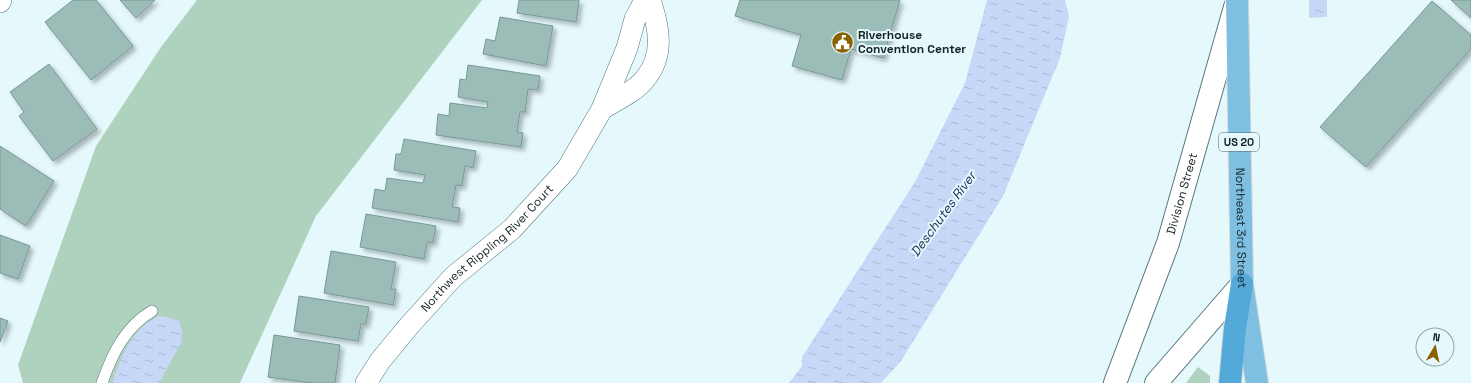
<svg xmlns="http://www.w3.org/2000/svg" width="1471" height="383" font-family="'Space Grotesk',sans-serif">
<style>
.green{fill:#afd2be}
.water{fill:url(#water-ripples)}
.building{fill:#9cbcb8;stroke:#799894;filter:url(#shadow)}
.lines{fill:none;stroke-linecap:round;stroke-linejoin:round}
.service-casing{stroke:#59767c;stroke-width:12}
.minor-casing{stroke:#59767c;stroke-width:22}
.secondary-casing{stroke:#59767c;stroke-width:24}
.primary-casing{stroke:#d5d7d8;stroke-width:24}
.trunk-casing{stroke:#d5d7d8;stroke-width:24}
.service{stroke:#fff;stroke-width:11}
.minor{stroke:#fff;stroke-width:21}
.secondary{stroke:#fff;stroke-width:22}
.primary{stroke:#7ebfe2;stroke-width:22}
.trunk{stroke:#53aad8;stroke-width:22}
.labels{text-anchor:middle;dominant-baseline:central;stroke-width:4;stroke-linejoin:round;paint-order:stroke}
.shield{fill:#e5f9fd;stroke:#546266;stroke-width:1}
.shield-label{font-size:11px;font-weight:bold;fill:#162225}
.poi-label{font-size:12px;font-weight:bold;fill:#162225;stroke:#e5f9fd;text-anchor:start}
.street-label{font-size:12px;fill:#162225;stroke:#e5f9fd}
.water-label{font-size:13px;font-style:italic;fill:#22345e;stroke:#e5f9fd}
</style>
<defs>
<pattern id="water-ripples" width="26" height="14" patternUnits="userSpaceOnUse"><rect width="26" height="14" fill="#c7d7f7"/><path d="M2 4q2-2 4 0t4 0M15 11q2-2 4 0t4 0" fill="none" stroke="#aab8d4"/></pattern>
<filter id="shadow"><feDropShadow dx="3.5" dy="3.5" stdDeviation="2" flood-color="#0004"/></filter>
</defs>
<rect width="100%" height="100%" fill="#e5f9fd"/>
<!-- green -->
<g class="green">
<polygon points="197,0 482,0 316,216 240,383 23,383 18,365 96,146 161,47"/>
<polygon points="1198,367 1210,376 1210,383 1186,383"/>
</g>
<!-- water -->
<g class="water">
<polygon points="987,0 1065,0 1069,16 1060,58 1003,196 901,361 881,383 789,383 802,366 802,357 915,182 965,83"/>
<polygon points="1309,0 1327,0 1327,17 1309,18"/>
<path d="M159,316L178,319L182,331L181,343L159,383H112C121,358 132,327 159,316Z"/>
</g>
<!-- building -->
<g class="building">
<polygon points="73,0 96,0 133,46 91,80 45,22"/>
<polygon points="120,0 155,0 136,18"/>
<polygon points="519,0 579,0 576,22 517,13"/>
<polygon points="740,0 900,0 883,58 851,49 842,80 792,66 801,35 735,16"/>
<polygon points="1451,0 1471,0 1471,18"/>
<polygon points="1432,1 1471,35 1471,49 1366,167 1320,127"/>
<polygon points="500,17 553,26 546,66 483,54 486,39 495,41"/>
<polygon points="49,64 97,129 53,161 19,116 24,112 10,92"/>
<polygon points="468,65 540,76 538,90 528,89 525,112 520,112 517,132 523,133 521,147 436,135 438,114 449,116 450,103 487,108 488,102 458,97 460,79 466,80"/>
<polygon points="404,139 476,151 473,168 465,166 462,186 456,185 452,207 460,208 458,222 372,208 375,189 385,191 387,178 423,183 425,175 394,170 396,154 401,154"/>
<polygon points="0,146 54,181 26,226 0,209"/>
<polygon points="366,214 436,226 433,243 427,242 424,259 360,247"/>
<polygon points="0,235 30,246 18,279 0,273"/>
<polygon points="331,251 396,262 391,289 396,289 393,305 324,293"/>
<polygon points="299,296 369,307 366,324 361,324 358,341 294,331"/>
<polygon points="0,318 8,321 0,342"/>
<polygon points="274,335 340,345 335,383 311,383 268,377"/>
</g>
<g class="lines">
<defs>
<path id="service" d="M102,383C112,354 125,327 152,311"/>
<g id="minor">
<polyline points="0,2 1,0"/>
<path d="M602,109C616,100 635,92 645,79C665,55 659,27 650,0"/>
<path id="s1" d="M366,383L380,361L408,327L453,277L512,229L567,169L602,109L627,48L635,19L645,0"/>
</g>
<g id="secondary">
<path id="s2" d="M1115,383L1168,243L1235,7"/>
<polyline points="1156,383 1242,284"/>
</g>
<g id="primary">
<path id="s3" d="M1237,0L1242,284L1257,383"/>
</g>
<polyline id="trunk" points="1230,383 1235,328 1242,284"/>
</defs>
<!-- service casing -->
<use href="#service" class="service-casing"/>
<!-- minor casing -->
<use href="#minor" class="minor-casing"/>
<!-- secondary casing -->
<use href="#secondary" class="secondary-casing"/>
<!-- primary casing -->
<use href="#primary" class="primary-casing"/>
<!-- trunk casing -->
<use href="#trunk" class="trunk-casing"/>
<!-- service -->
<use href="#service" class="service"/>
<!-- minor -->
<use href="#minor" class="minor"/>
<!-- secondary -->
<use href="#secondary" class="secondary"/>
<!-- primary -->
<use href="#primary" class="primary"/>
<!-- trunk -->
<use href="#trunk" class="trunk"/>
</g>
<!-- icons -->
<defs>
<symbol id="civic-disc" viewBox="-11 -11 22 22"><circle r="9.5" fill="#886100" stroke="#e5f9fd"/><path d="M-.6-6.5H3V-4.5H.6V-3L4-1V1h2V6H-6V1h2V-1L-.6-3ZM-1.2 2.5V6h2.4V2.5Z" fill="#fff"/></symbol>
</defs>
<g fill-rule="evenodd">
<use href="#civic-disc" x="830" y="30" width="25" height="25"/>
</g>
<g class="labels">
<!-- shield labels -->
<rect class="shield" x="1219" y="133" width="40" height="18" rx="3"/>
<g class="shield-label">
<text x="1239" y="142">US 20</text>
</g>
<!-- poi labels -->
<g class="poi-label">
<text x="858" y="35">Riverhouse<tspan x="858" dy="14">Convention Center</tspan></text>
</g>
<!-- street labels -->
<g class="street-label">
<text stroke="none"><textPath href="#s2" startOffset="201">Division Street</textPath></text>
<text stroke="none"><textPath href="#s3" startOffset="228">Northeast 3rd Street</textPath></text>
<text stroke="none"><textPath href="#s1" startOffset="182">Northwest Rippling River Court</textPath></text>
</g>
<!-- water labels -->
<g class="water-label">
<text transform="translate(943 214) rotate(-54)">Deschutes River</text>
</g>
</g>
<!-- north arrow -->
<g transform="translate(1435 347) rotate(9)"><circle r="19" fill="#e5f9fd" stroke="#92a3a7"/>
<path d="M0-3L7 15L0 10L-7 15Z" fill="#886100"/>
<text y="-6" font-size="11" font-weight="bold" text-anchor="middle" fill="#162225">N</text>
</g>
</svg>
